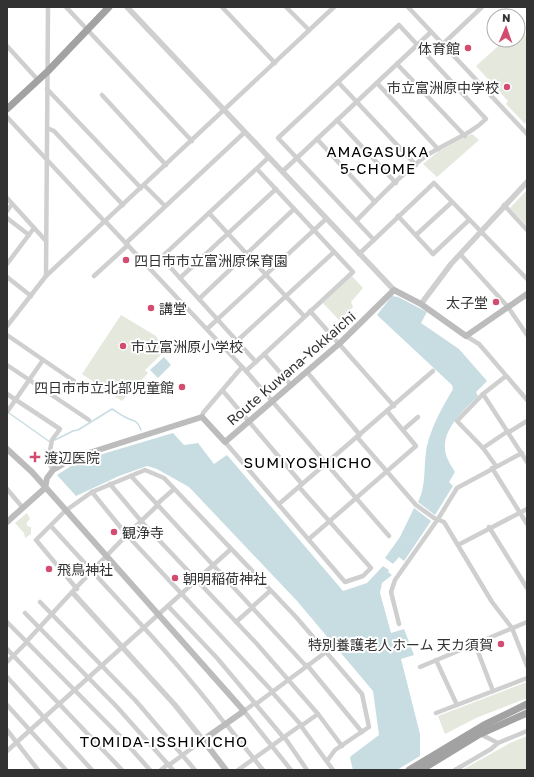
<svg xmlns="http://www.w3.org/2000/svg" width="534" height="777" font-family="'Golos Text','Noto Sans JP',sans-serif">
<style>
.green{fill:#e4e8dd}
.water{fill:#c7dde2}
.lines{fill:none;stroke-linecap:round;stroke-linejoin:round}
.stream{stroke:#c7dde2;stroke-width:1.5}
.minor{stroke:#cfcfcf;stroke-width:4.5}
.tertiary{stroke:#cfcfcf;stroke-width:5.5}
.secondary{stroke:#bcbcbc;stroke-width:6}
.trunk{stroke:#a2a2a2;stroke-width:7}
.poi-dot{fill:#d24c70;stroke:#fff;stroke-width:1.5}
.labels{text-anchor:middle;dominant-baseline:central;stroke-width:4;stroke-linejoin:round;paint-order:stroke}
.poi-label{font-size:14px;fill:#323232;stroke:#fff;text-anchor:start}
.street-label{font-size:14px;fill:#323232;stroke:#fff}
.neighbourhood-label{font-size:15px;letter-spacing:1px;fill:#000;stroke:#fff}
</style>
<rect width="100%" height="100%" fill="#fff"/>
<!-- green -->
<g class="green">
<polygon points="518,28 527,37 527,123 524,123 506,104 508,101 476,66 505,40 518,40"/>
<polygon points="472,134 479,140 437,177 423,164 440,150"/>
<polygon points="527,190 527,226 510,208"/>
<polygon points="352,276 363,288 351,302 353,307 339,320 323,303"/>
<polygon points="121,315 156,336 165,351 145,370 148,373 122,401 82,374"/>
<polygon points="27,513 30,519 27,522 27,526 31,527 31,534 25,538 24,533 15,523"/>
<polygon points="527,682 527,698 476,718 445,734 438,716"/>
<polygon points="527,736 527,770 462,770 510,743"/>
</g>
<!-- water -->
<g class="water">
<path d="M392,296L398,297L427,312L421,323L459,349L487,381L476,392L478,396C465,409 443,428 445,449C445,456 451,466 455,472L449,482L453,486L435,515L418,502C427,485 423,465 427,446C432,425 442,408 453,389L452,385L377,315Z"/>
<polygon points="164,357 171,365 158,378 150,370"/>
<polygon points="173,433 184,445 198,443 214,464 227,455 343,591 367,583 383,566 389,570 388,572 392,575 382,583 380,593 391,633 404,629 414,655 401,659 420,734 420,756 397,770 353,770 350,758 351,756 379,735 373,691 297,601 189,487 157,469 147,466 119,476 76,496 57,475 79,461"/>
<polygon points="414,508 431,521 404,561 399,557 393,564 385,558 400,537"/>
</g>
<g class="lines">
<!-- stream -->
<g class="stream">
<polyline points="9,413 50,442"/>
<path d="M55,440L73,431L78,430L112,409C117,412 122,416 127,418C136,422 137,420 141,430"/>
</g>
<!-- minor -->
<g class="minor">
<polyline points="66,7 192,141"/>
<polyline points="222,7 275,63"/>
<polyline points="286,7 309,30"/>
<polyline points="408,7 527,134"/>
<polyline points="443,44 482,7"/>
<polyline points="7,46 38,80"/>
<polyline points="397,64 465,136"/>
<polyline points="338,82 416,165"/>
<polyline points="377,83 438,149"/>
<polyline points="47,89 141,188"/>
<polyline points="102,95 166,165"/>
<polyline points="7,117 105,222"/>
<polyline points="337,120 396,183"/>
<polyline points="47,128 54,131 123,205"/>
<polyline points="317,139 375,202"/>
<polyline points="283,171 431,32"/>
<polyline points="144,185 165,206"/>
<polyline points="7,198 46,241"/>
<polyline points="504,205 527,230"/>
<polyline points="7,211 12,204"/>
<polyline points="209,213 304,316"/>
<polyline points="398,216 433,254 469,220"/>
<polyline points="7,218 29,235"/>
<polyline points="105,221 246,371 389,536"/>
<path d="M356,221C378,199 401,174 426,156C446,142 469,136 486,119L399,25L278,138L374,240"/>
<polyline points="416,235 452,202"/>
<polyline points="126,243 245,132"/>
<polyline points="359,254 434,183 527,279"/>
<polyline points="460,254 508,307 527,335"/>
<polyline points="161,257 256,362"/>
<polyline points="7,264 34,228"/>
<polyline points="150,268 269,157"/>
<polyline points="46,276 48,7"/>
<polyline points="94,276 128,245"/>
<polyline points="7,277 31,296"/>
<polyline points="180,278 276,189"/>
<polyline points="199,299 294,209"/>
<polyline points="310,311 394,406"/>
<polyline points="7,326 46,276 334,7"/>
<polyline points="207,329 326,219"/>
<polyline points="7,335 74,381"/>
<polyline points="466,336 479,344 486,352 527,400"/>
<polyline points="237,341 334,252"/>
<polyline points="264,354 291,385"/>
<polyline points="7,365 89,420"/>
<polyline points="246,371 353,272 257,169"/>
<polyline points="307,372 360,435"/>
<polyline points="223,391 302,484"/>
<polyline points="7,394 60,429 52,440 48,462 53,470"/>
<polyline points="483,394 527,462"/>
<polyline points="7,412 43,360"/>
<polyline points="202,417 203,413 242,367"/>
<polyline points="403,430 418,417"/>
<polyline points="509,432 527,421"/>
<polyline points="357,437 416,505 434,518 444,522 492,602 512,628 527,666"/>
<polyline points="225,442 345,582 363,576 371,568 299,487"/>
<polyline points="483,448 457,421 483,394 506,376"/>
<polyline points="496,466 483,448 508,431"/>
<polyline points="492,468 527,524"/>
<polyline points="131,476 306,666"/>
<polyline points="110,484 141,521"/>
<polyline points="7,489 23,508"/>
<polyline points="92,492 126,534 272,691"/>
<polyline points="157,504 174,489"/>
<polyline points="279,504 433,371"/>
<polyline points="141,521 257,644 318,714 342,746"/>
<path d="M51,526C110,592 172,654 226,725"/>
<polyline points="489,527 527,588"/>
<polyline points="309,539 416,446 387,411"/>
<polyline points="458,545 527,509"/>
<polyline points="77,589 36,540 65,511 92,492 145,470 164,478 296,617 362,694 369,727 335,750 327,761"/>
<polyline points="40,602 136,701 195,770"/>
<polyline points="168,606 217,658 284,738"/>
<polyline points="252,607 270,591"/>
<polyline points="25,613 117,707 173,770"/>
<polyline points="7,622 119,735 150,770"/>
<polyline points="236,622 253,607"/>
<polyline points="399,624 391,592 395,580 438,519 457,488 522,453"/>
<path d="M39,628C78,585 116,544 158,505"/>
<polyline points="27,641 39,628"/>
<polyline points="475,644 493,691"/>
<polyline points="7,649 122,770"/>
<polyline points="436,660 457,705"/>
<polyline points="7,662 27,642"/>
<polyline points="307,665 362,732"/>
<polyline points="420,667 527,622"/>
<polyline points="7,677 92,770"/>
<polyline points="272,692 302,726"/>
<polyline points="255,703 244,711 291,770"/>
<polyline points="256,704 326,652"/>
<polyline points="7,705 66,770"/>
<polyline points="436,713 527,678"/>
<polyline points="318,714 301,726 333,770"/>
<polyline points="226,724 263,770"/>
<polyline points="7,730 38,770"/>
<polyline points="480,734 498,743"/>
<polyline points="285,738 307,770"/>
<polyline points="7,751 231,549"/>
<polyline points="169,765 203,740"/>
<polyline points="161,770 168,764"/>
<polyline points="238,770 301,725"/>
<polyline points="455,770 491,749 498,743 527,731"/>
</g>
<!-- tertiary -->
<g class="tertiary">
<polyline points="127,7 394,290"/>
<polyline points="421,304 451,264 527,182"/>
<polyline points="73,593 175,705 203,740"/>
</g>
<!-- secondary -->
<g class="secondary">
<polyline points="7,449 32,472 244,711 203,740 226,770"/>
<polyline points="7,522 45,488 47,478 53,470 73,458 202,417 225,442 340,343 394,290 421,304 466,336 527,294"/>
</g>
<!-- trunk -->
<g class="trunk">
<polyline points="7,109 48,71 109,7"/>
<polyline points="409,770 484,725 527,704"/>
<polyline points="421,770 480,734 527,713"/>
</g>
</g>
<!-- markers -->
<g class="poi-dot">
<circle cx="468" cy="48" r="4"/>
<circle cx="507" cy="87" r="4"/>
<circle cx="126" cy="260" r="4"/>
<circle cx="496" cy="302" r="4"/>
<circle cx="151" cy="308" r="4"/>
<circle cx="123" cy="346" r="4"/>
<circle cx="182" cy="387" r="4"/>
<path d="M33 451h4v4h4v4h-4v4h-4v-4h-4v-4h4z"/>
<circle cx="114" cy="532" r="4"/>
<circle cx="49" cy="569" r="4"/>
<circle cx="175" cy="578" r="4"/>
<circle cx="501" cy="644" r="4"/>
</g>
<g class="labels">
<!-- poi labels -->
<g class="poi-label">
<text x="460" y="48" text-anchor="end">体育館</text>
<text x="499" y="87" text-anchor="end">市立富洲原中学校</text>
<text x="134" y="260">四日市市立富洲原保育園</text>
<text x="488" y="302" text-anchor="end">太子堂</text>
<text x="159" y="308">講堂</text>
<text x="131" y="346">市立富洲原小学校</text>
<text x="174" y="387" text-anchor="end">四日市市立北部児童館</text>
<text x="44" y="457">渡辺医院</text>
<text x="122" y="532">観浄寺</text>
<text x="57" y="569">飛鳥神社</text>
<text x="183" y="578">朝明稲荷神社</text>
<text x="493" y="644" text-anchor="end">特別養護老人ホーム 天カ須賀</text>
</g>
<!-- street labels -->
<g class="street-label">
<text transform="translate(291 368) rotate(-41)">Route Kuwana-Yokkaichi</text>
</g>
<!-- neighbourhood labels -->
<g class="neighbourhood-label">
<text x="378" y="151">AMAGASUKA<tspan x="378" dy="17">5-CHOME</tspan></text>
<text x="308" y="462">SUMIYOSHICHO</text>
<text x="164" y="741">TOMIDA-ISSHIKICHO</text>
</g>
</g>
<!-- border -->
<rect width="534" height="777" fill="none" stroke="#323232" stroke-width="16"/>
<!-- north arrow -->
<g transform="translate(506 28) rotate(2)"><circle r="19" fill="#ffffff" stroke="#adadad"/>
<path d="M0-3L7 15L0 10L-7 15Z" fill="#d24c70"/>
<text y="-6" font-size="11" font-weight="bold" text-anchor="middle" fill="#323232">N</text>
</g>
</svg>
